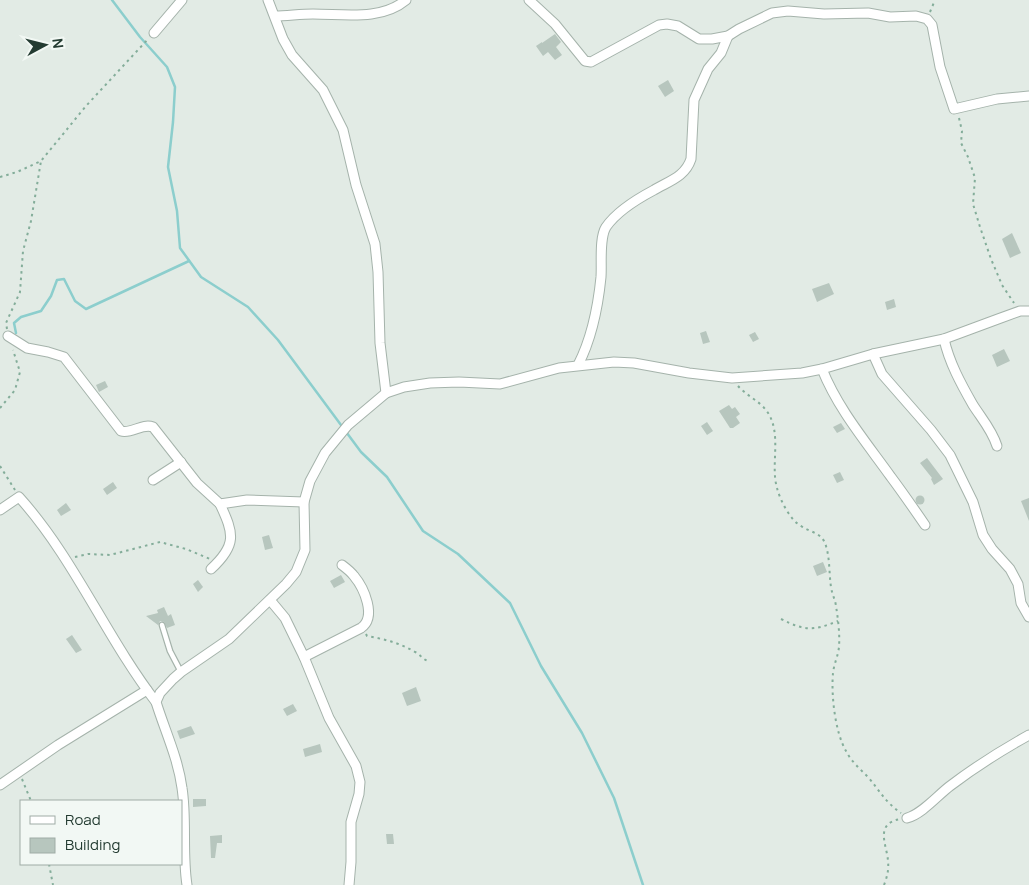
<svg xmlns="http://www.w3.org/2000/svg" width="1029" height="885" font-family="Manrope,sans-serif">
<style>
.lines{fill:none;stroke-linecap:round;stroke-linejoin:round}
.stream{stroke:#8ccecd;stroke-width:2.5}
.building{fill:#b7c6be}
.service-casing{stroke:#a5b3ab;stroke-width:7}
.minor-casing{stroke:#a5b3ab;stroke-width:11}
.path{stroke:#84ad9a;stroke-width:2;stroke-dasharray:2.5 4;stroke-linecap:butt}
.service{stroke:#fff;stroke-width:4.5}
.minor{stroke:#fff;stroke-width:9}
</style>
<rect width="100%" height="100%" fill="#e2ebe5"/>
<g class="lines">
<!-- stream -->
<g class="stream">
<polyline points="112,0 140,37 167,67 175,87 173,122 168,167 177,211 180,248 201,277 248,307 278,340 361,452 387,477 423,531 458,554 510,603 541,666 582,733 614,798 643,885"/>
<polyline points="16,333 14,323 21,317 41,311 51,296 57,280 64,279 75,301 86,309 189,261"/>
</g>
</g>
<!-- building -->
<g class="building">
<polygon points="555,34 561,42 556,47 562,55 555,60 548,52 543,56 536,46 542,42 542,43"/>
<polygon points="668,80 674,91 665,97 658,86"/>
<polygon points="1012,233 1021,253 1010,258 1002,239"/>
<polygon points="829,283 834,294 817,302 812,289"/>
<polygon points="894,299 896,307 887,310 885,302"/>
<polygon points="706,331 710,342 703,344 700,333"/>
<polygon points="755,332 759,339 753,342 749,335"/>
<polygon points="1004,349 1010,361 997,367 992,355"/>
<polygon points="105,381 108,387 99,392 96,385"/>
<polygon points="729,405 732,409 735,407 740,414 736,417 740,423 733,428 730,428 719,411"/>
<polygon points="707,422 713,431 707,435 701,426"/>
<polygon points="841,423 845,429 837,433 833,427"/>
<polygon points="927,458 943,479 934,485 931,479 932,478 920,463"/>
<polygon points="840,472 844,480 837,483 833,475"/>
<polygon points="113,482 117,488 107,495 103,489"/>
<circle cx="920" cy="500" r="4.5"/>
<polygon points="1029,498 1029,521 1021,501"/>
<polygon points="66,503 71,510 61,516 57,510"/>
<polygon points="269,535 273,548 265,550 262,537"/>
<polygon points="823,562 827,572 817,576 813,566"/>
<polygon points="341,575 345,582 334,588 330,581"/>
<polygon points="198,580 203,587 198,592 193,584"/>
<polygon points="164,607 168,616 171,614 175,625 167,628 164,622 160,621 158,625 146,616 158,613 157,610"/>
<polygon points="72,635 82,650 76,653 66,639"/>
<polygon points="416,687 421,701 407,706 402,693"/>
<polygon points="293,704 297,711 287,716 283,709"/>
<polygon points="191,726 195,734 180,739 177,731"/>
<polygon points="320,744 322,752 305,757 303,749"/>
<polygon points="193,799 206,799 206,806 193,807"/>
<polygon points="386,834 393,834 394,844 387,844"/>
<polygon points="222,835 222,843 217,843 215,858 211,858 210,836"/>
</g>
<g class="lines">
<defs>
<polyline id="service" points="162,625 170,651 181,672"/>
<g id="minor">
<polyline points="268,0 283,39 292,55 323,90 343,130 356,185 375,244 378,272 380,343 386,393"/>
<polyline points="529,0 555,24 585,61 591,62 659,25 667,24 678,26 699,39 712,39 728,36 739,29 772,13 788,11 824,14 868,13 890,17 916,16 927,19 932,25 940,67 954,109 997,99 1029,96"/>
<path d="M275,16C287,16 300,14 313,14C344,14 381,21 406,0"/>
<polyline points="154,33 182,0"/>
<path d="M8,336L27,348L48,352L64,357L121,431C132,434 142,423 153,427L197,483L220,504L247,500L304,502"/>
<path d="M944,339C949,362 961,384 973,405C982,419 992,430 997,446"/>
<polyline points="873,354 882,374 931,430 950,455 973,502 983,535 992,549 1010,569 1018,584 1021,603 1029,617"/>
<path d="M578,365C592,338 598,307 601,277C602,263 599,238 606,227C617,211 637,199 654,190C669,181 685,177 691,159L694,100L708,69L721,53L728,36"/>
<path d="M822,369C838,409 866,442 891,477C903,493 914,509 925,525"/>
<polyline points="153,480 181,462"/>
<path d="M0,510L19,497C74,558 106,637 156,702"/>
<path d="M211,569C237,545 234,534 220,504"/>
<polyline points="270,600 285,618 304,657 329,718 356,766 360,782 359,794 351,822 351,862 349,885"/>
<path d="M304,657L361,628C377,617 364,588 354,576C351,572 346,568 342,565"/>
<polyline points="0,785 58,745 147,690"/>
<path d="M907,818C922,814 938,795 950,786C975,767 1002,750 1029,735"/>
<path d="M187,885C182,853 187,820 182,788C178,758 165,731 156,702L160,693L173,679L181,672L229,639L286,584L296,572L305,550L304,502L310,481L325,453L348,425L386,393L404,387L430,383L459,382L500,384L559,368L614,362L634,363L689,373L732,378L802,373L822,369L873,354L944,339L998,319L1020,311H1029"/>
</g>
</defs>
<!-- service casing -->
<use href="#service" class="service-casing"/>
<!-- minor casing -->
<use href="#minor" class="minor-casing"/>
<!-- path -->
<g class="path">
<polyline points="930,12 935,0"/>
<polyline points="959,118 962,131 961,143 968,157 975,178 973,204 980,227 991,259 1002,285 1014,303"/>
<polyline points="0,177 17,172 41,161 86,106 149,38"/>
<polyline points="7,329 6,323 20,292 23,251 31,221 41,161"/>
<path d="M738,386C746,395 759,401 766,410C783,432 770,464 777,488C780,500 790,520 801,526C811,533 822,532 826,546C830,559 829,574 831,587C832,594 835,599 836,606C838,619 840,634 839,647C838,656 834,664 833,673C831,695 835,732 846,751C851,761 860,769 868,777C880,791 885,802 901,813"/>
<polyline points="0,408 15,390 20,372 13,350"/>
<polyline points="0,466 15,490"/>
<polyline points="75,557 88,554 110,555 160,542 186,549 210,559"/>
<path d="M781,619C805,631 813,631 838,621"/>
<path d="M366,634L367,636C384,639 400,643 415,652C420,654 422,659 428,661"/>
<polyline points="22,779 31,801"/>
<polyline points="49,864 53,885"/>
<path d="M884,885C887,877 889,870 888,861C887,845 874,824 900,819"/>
</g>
<!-- service -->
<use href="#service" class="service"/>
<!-- minor -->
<use href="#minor" class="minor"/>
</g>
<!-- legend -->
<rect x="20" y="800" width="162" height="65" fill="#f2f8f4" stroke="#9faca6"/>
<rect x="30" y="816" width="25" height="8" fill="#ffffff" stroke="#9faca6"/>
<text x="65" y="825" font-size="15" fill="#233b31">Road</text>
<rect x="30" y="838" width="25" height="15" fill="#b7c6be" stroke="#9faca6"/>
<text x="65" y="850" font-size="15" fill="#233b31">Building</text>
<!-- north arrow -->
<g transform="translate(45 45) rotate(83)" stroke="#f2f8f4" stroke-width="4" paint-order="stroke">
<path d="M0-4L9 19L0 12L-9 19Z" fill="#233b31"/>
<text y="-8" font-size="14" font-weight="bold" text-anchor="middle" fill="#233b31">N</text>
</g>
</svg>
